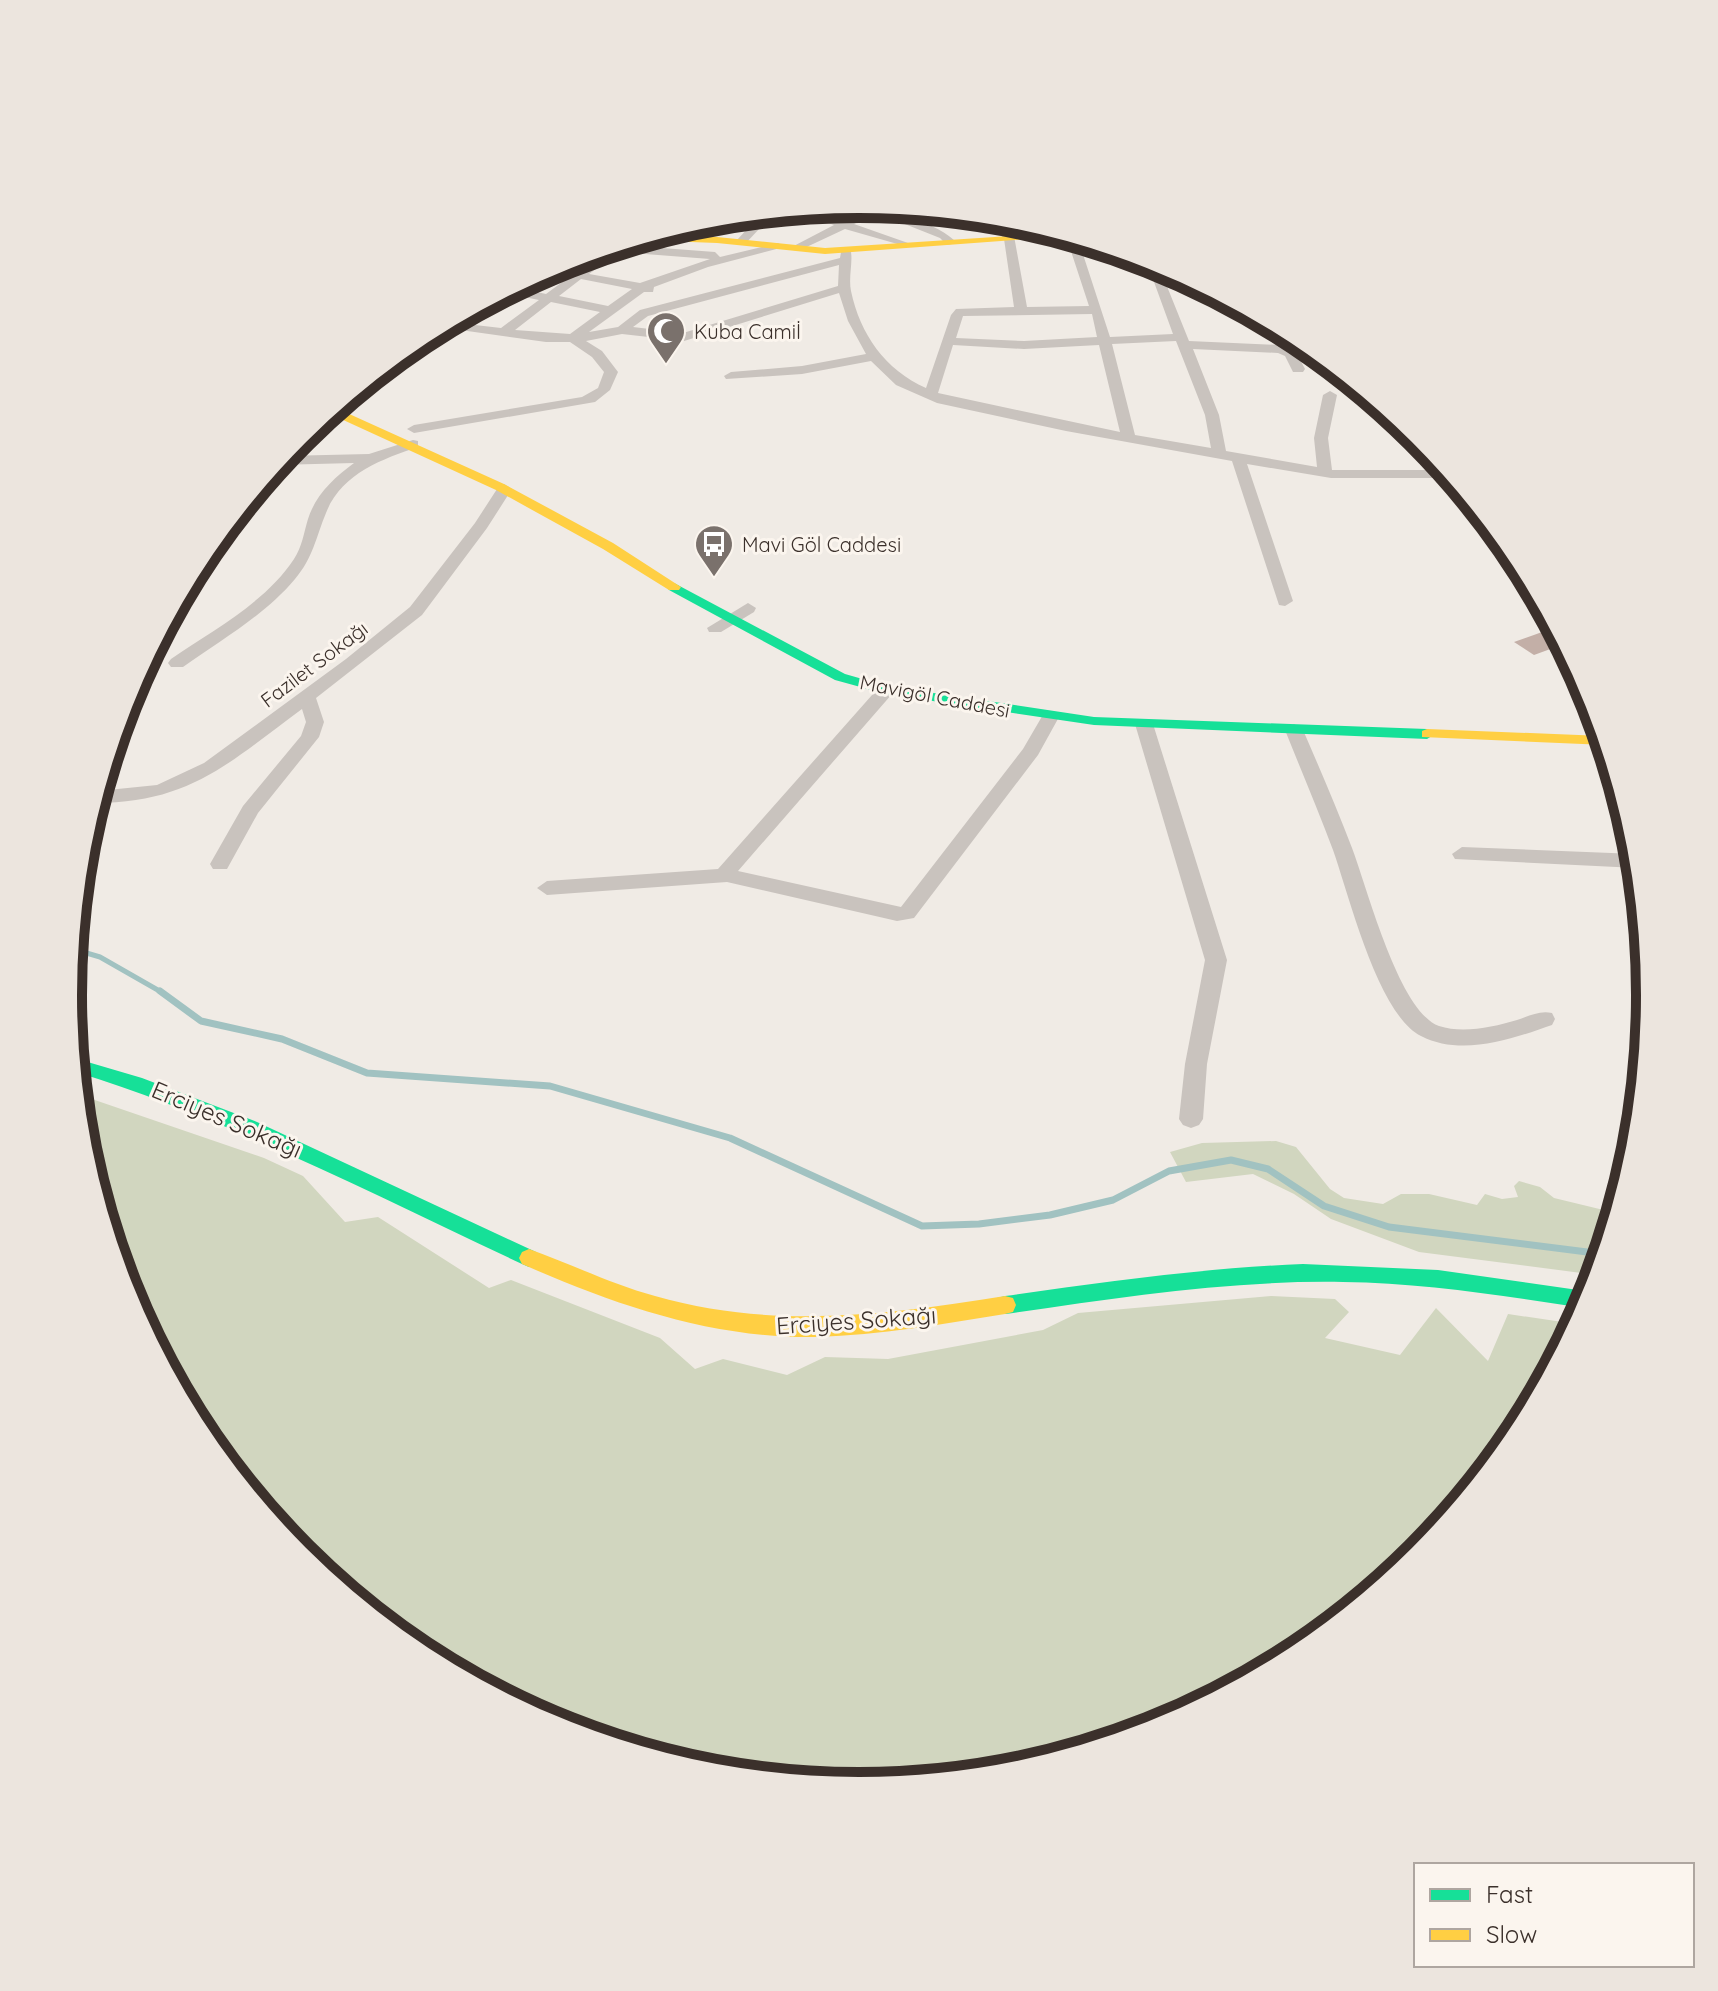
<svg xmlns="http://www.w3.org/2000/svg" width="1718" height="1991" font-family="Quicksand,sans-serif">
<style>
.green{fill:#d1d6bf}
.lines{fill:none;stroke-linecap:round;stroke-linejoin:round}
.stream-far1{stroke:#a1c2c1;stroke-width:5}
.stream{stroke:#a1c2c1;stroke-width:7}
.building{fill:#c3afa7}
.street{fill:#c9c3be;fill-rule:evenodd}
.fast{fill:#16e098;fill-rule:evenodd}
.slow{fill:#ffcf43;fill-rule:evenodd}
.labels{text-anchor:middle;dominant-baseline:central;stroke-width:6;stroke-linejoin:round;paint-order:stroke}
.far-poi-label{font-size:20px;fill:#3b302b;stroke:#fbf5ee;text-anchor:start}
.far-street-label{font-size:20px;fill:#3b302b;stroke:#fbf5ee}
.street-label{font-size:24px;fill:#3b302b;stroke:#fbf5ee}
.rim{fill:none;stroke:#3b302b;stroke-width:10}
</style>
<rect width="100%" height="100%" fill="#f0ebe5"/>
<!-- green -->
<g class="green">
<polygon points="77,1083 86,1097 264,1158 303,1176 345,1222 378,1217 489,1288 511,1280 660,1338 695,1369 723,1359 787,1375 825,1357 888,1359 1043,1330 1078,1313 1271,1296 1335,1299 1349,1312 1325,1338 1400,1355 1436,1308 1488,1361 1508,1314 1576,1324 1516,1435 1418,1555 1298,1653 1161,1726 1013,1771 859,1786 704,1771 556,1726 419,1653 299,1554 201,1435 128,1298 83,1149"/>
<polygon points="1276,1141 1296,1147 1330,1189 1344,1198 1383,1204 1401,1194 1429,1194 1477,1205 1485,1194 1502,1199 1518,1197 1514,1186 1519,1181 1540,1187 1554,1198 1616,1213 1597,1275 1419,1252 1331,1219 1294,1194 1253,1174 1186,1182 1170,1152 1202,1143"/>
</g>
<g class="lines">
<!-- stream-far1 -->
<polyline class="stream-far1" points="73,949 100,957 163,993"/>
<!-- stream -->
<polyline class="stream" points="160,991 201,1021 282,1039 367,1073 550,1086 730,1138 922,1226 979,1224 1050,1215 1113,1200 1169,1171 1231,1160 1268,1169 1324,1206 1389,1227 1603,1254"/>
</g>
<!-- building -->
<polygon class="building" points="1545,631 1564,644 1534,655 1514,642"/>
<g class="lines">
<!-- street -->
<g class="street">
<path d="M863,205C885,207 940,224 957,243L947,245L940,238L877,213L854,224L908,243V247L845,229L798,251L788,249L834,225L794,211L809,209L843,221L867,209Z"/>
<polygon points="774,213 745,244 737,244 737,240 761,214"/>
<path d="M958,214C978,216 1000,220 1014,236L1027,307L1089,306L1066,236L1078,239L1110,337L1173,334L1146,260L1158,264L1189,341L1280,345L1295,350L1305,369L1303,372H1293L1285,356L1278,353L1193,349L1219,415L1226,451L1317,467L1314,438L1323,395L1330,391L1337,395L1328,438L1332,470H1446L1452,478H1331L1247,464L1293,601L1285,606L1279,605L1232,461L1066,431L937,403L896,385L871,361L802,374L726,379L724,376L731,372L802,366L866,354L848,321L839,293L684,341L622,334L586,341L602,351L618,372L610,390L595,402L414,433L407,429L414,425L582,397L598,388L604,372L592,357L570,342H546L439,327L449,322L501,328L539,300L504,293L514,287L546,294L569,277L544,271L553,266L577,271L609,249L622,245L715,252L720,257L778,243L784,247L708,267L654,287L653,292H644L589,332L618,327L640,310L840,258L842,247H850C854,260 848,276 851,291C860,334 885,370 926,388L951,315L956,309L1014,307L1004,239L998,231L959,217ZM619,252L710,259L640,283L589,274ZM839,265L838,286L683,333L633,327L648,316ZM581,279L632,289L608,306L559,296ZM551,302L600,312L570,334L515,330ZM1092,314L1097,337L1024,341L956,338L963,316ZM1176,341L1205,415L1211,448L1135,435L1112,344ZM953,345L1024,349L1099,345L1120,432L938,393Z"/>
<polygon points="705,220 688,240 680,240 678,238 691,224"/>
<path d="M413,440L418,441V447C382,459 341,474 326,513C316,537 313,558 295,579C265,615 221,640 183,667H171L168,663L171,659C213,630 265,603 294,559C302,547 304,532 308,519C316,494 334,478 354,463L276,465L283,456L369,454Z"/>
<path d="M504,484L512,489L487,528L422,615L316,698L324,722L319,737L258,813L227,869H213L210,864L243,806L301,736L306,722L302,709C230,762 190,803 95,803L98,791L157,785L204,763L346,659L410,607L475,523L499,486Z"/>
<polygon points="748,603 756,608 754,612 721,632 709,632 707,628"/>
<polygon points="886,685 895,690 892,694 738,871 901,907 1023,749 1044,713 1056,713 1059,717 1038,755 914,918 897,921 727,882 547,895 537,888 547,881 718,869 880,686"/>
<polygon points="1144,719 1153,724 1227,960 1207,1064 1203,1119 1199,1125 1191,1128 1183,1125 1179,1119 1185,1064 1205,960 1135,724"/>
<path d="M1294,724L1303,730C1320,769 1337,809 1352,848C1367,887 1399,1012 1439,1026C1463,1034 1493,1027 1517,1020C1529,1016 1540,1010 1552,1013L1555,1019L1552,1025C1512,1039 1462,1057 1421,1036C1378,1015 1349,895 1333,850C1318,810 1301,770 1285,730Z"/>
<polygon points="1462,847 1636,854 1637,868 1455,859 1452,854"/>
</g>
<!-- fast -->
<g class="fast">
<polygon points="674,583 845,674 887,686 1094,717 1427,729 1435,734 1427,739 1094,725 886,694 835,680 669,590 667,587"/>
<path d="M74,1058L142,1078L257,1122L536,1252L539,1258L536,1264L529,1267L522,1264C375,1195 231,1120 76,1072Z"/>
<path d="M1303,1264L1438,1270L1592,1292L1584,1308C1504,1296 1424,1283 1343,1282C1229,1280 1117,1298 1005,1314L997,1312L994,1305L997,1298L1005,1296C1104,1282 1203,1268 1303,1264Z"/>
</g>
<!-- slow -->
<g class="slow">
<polygon points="1056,233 1069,236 825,254 717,243 639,240 653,235 717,237 825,248"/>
<polygon points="336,408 504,484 613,543 681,587 679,590 669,590 603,549 496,490 328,413"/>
<polygon points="1427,729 1603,736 1606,745 1422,737 1422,731"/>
<path d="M529,1249C571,1264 611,1284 655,1296C775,1330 884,1315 1005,1296L1013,1298L1016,1305L1013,1312L1005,1314C943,1324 880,1335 817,1337C713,1339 615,1305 522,1264L519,1258L522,1252Z"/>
</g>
</g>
<!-- icons -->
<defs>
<symbol id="mosque-pin" viewBox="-11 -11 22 30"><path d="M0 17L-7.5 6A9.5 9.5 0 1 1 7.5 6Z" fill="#7a716c" stroke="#fbf5ee"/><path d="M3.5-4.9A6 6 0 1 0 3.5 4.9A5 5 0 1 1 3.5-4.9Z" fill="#fff"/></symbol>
<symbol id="bus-pin" viewBox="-11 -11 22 30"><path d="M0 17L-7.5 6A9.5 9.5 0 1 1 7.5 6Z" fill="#7a716c" stroke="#fbf5ee"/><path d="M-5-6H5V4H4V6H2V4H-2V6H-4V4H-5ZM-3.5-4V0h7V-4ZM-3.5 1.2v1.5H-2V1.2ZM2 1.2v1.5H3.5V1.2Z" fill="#fff"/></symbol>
</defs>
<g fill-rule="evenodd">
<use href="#mosque-pin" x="644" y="309" width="44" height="60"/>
<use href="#bus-pin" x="692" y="522" width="44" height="60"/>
</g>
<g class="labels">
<!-- far-poi labels -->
<g class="far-poi-label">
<text x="694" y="331">Kuba Camiİ</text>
<text x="742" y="544">Mavi Göl Caddesi</text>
</g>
<!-- far-street labels -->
<g class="far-street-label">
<text transform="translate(314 664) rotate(-37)">Fazilet Sokağı</text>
<text transform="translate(935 696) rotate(11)">Mavigöl Caddesi</text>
</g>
<!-- street labels -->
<g class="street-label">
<text transform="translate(227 1119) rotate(23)">Erciyes Sokağı</text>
<text transform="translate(856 1320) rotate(-4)">Erciyes Sokağı</text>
</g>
</g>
<!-- crop -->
<path d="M0 0H1718V1991H0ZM82 995a777 777 0 1 1 1554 0a777 777 0 1 1-1554 0Z" fill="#ece5de" fill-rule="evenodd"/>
<path class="rim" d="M82 995a777 777 0 1 1 1554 0a777 777 0 1 1-1554 0Z"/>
<!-- legend -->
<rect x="1414" y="1863" width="280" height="104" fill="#fbf5ee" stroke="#aea6a0" stroke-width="2"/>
<rect x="1430" y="1889" width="40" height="12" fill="#16e098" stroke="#aea6a0" stroke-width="2"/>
<text x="1486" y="1903" font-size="24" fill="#3b302b">Fast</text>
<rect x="1430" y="1929" width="40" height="12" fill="#ffcf43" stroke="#aea6a0" stroke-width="2"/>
<text x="1486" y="1943" font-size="24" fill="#3b302b">Slow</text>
</svg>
